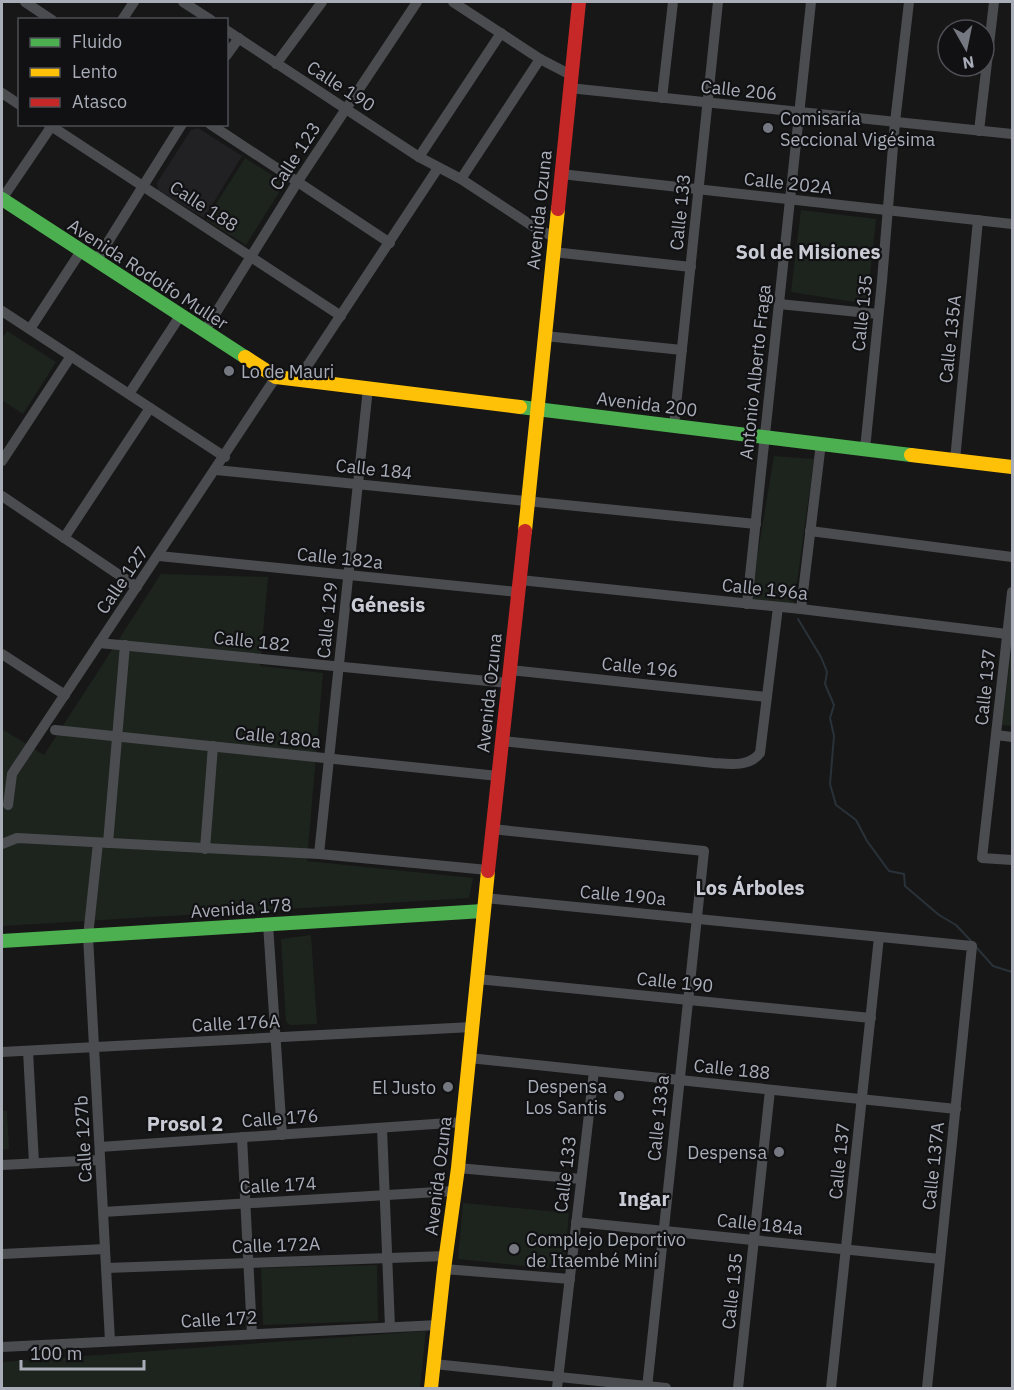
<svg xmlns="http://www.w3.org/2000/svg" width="1014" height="1390" font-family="'IBM Plex Sans',sans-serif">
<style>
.built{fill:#212123}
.green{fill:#1d241e}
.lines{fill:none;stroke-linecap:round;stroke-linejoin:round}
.stream{stroke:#2a3239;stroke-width:2}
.street{stroke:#4b4c50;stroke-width:10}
.fast{stroke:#4caf50;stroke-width:14}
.slow{stroke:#ffc107;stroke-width:14}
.jam{stroke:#c62828;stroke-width:14}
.poi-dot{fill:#757880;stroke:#111113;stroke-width:2}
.labels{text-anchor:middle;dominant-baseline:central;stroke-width:4.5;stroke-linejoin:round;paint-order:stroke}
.street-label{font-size:18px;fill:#a8adb8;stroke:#111113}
.poi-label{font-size:18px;fill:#a8adb8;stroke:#111113;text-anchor:start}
.neighbourhood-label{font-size:20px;font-weight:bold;fill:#c9ccd4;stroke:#111113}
</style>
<rect width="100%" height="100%" fill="#171717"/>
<!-- built -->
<polygon class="built" points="198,128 242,156 204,218 158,190 157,183 191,130"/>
<!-- green -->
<g class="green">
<polygon points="245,158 285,183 246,245 206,220"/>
<polygon points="801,210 876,219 867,304 791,292"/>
<polygon points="7,331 56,362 23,414 2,400 2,339"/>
<polygon points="774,456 814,459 794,604 750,600"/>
<polygon points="161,574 268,577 260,666 323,673 307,861 473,878 469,898 2,926 2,729 44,755"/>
<polygon points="1012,642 1012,726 1002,725"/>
<polygon points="311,935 317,1024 290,1025 286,1021 281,939"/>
<polygon points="2,1111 7,1111 9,1149 2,1150"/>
<polygon points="463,1203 569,1213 564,1270 458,1259"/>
<polygon points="377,1265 378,1321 263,1325 261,1268"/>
<polygon points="426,1331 420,1388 2,1388 2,1362"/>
</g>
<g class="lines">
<!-- stream -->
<g class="stream">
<polyline points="798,619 821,657 827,672 825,684 834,705 830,718 834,736 830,784 836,805 856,820 867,841 889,871 904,874 905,886 939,915 956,925 972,942"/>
<polyline points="976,947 993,966 1012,972"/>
<polyline points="1012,982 1012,985"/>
</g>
<!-- street -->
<g class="street">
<polyline points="25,2 52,20"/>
<polyline points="183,2 211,20"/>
<polyline points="453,2 540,59 571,75"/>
<polyline points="122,20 134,2"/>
<polyline points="226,30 419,157 461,179 534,227 554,237"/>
<polyline points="226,56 239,38"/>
<polyline points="276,64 322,2"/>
<polyline points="569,88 1012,134"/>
<polyline points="2,93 20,105"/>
<polyline points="662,98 673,2"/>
<polyline points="48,124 341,316"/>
<polyline points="210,124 390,243"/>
<polyline points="979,131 994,2"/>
<polyline points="419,157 501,33"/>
<polyline points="561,174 1012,224"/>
<polyline points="461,179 540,59"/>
<polyline points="2,199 53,124"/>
<polyline points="553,252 691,267"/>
<polyline points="96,261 182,124"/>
<polyline points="779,304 878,314"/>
<polyline points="2,311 225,457"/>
<polyline points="30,329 81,251"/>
<polyline points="204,332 298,181 417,2"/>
<polyline points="545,336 682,350"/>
<polyline points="298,380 438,168"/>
<polyline points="129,394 180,316"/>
<polyline points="674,425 718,2"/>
<polyline points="865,449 882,281 895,122 909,2"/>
<polyline points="955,460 978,220"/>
<polyline points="2,461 71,356"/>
<polyline points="216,470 756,524"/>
<polyline points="2,496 137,587"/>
<polyline points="810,531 1012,557"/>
<polyline points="64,538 150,408"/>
<polyline points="159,556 518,592"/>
<polyline points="520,580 801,609 1007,634"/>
<polyline points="1012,592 982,858 1012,860"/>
<polyline points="747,604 811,2"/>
<polyline points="801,609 821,443"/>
<polyline points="99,643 508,683"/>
<polyline points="2,654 65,695"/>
<polyline points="510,670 767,697"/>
<polyline points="55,730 498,776"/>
<polyline points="996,735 1012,737"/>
<path d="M502,741L714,763C730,764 750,767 760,753L778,607"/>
<polyline points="8,805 12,774 276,377"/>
<polyline points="492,829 704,851 647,1388"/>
<polyline points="98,843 88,936 110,1341"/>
<polyline points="108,843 125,645"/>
<polyline points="2,844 17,838 319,854 488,870"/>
<polyline points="205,849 213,746"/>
<polyline points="319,854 368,388"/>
<polyline points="485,898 972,946 927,1388"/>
<polyline points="268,924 282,1135"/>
<polyline points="477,979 871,1018"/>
<polyline points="28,1051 34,1163"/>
<polyline points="2,1052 472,1027"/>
<polyline points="469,1058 956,1109"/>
<polyline points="382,1128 390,1327"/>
<polyline points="242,1137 252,1334"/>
<polyline points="100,1147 463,1122"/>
<polyline points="2,1165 100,1160"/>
<polyline points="458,1168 581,1179"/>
<polyline points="103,1212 454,1191"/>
<polyline points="576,1222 940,1259"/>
<polyline points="2,1254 105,1249"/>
<polyline points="106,1268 446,1256"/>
<polyline points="444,1269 570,1279"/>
<polyline points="2,1347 438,1325"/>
<polyline points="434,1364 666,1388"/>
<polyline points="557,1388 594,1071"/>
<polyline points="738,1388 770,1090"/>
<polyline points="831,1388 879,937"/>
</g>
<!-- fast -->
<g class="fast">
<polyline points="2,199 245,357"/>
<polyline points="520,407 911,455"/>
<polyline points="2,941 483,911"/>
</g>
<!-- slow -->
<g class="slow">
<polyline points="245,357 276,377 520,407"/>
<polyline points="911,455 1012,467"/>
<polyline points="525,531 558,209"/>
<polyline points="431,1388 444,1269 458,1168 488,871"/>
</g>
<!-- jam -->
<g class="jam">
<polyline points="558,209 579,2"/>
<polyline points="488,871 525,531"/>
</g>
</g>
<!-- markers -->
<g class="poi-dot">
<circle cx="768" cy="128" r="6"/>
<circle cx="229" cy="371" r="6"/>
<circle cx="448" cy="1087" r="6"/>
<circle cx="619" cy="1096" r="6"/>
<circle cx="779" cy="1152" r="6"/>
<circle cx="514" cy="1249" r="6"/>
</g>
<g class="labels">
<!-- street labels -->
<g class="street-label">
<text transform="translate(341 86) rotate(33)">Calle 190</text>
<text transform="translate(739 90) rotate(6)">Calle 206</text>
<text transform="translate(295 156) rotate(-57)">Calle 123</text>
<text transform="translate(788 183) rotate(6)">Calle 202A</text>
<text transform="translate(204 206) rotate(33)">Calle 188</text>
<text transform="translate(539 210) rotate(-84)">Avenida Ozuna</text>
<text transform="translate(680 212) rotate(-84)">Calle 133</text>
<text transform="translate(148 274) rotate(33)">Avenida Rodolfo Muller</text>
<text transform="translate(862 313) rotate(-84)">Calle 135</text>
<text transform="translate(950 339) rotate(-84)">Calle 135A</text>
<text transform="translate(755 372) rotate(-84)">Antonio Alberto Fraga</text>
<text transform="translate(647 404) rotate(7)">Avenida 200</text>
<text transform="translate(374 469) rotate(6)">Calle 184</text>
<text transform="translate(340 558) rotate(6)">Calle 182a</text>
<text transform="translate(122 580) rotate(-56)">Calle 127</text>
<text transform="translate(765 589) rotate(6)">Calle 196a</text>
<text transform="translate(327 620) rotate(-84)">Calle 129</text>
<text transform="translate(252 641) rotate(6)">Calle 182</text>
<text transform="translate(640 667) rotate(6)">Calle 196</text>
<text transform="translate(985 687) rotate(-84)">Calle 137</text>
<text transform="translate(489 693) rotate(-84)">Avenida Ozuna</text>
<text transform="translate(278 737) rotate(6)">Calle 180a</text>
<text transform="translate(623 895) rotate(5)">Calle 190a</text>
<text transform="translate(241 908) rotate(-4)">Avenida 178</text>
<text transform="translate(675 982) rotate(6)">Calle 190</text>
<text transform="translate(236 1023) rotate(-3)">Calle 176A</text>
<text transform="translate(732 1069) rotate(6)">Calle 188</text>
<text transform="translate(280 1118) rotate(-4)">Calle 176</text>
<text transform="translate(658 1118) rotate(-84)">Calle 133a</text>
<text transform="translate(83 1139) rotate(-93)">Calle 127b</text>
<text transform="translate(839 1161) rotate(-84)">Calle 137</text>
<text transform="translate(933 1166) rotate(-84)">Calle 137A</text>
<text transform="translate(565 1174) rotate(-83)">Calle 133</text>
<text transform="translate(438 1176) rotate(-83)">Avenida Ozuna</text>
<text transform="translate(278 1185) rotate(-3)">Calle 174</text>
<text transform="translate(760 1224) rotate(6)">Calle 184a</text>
<text transform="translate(276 1245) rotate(-2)">Calle 172A</text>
<text transform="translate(732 1291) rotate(-84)">Calle 135</text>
<text transform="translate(219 1319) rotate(-3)">Calle 172</text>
</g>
<!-- poi labels -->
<g class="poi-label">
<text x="780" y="118">Comisaría<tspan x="780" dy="21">Seccional Vigésima</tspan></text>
<text x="241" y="371">Lo de Mauri</text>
<text x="607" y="1086" text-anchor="end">Despensa<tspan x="607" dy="21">Los Santis</tspan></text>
<text x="436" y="1087" text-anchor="end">El Justo</text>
<text x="767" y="1152" text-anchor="end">Despensa</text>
<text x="526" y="1239">Complejo Deportivo<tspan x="526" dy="21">de Itaembé Miní</tspan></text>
</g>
<!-- neighbourhood labels -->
<g class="neighbourhood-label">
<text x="808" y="251">Sol de Misiones</text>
<text x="388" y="604">Génesis</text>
<text x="750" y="887">Los Árboles</text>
<text x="185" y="1123">Prosol 2</text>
<text x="644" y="1198">Ingar</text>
</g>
</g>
<!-- border -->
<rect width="1014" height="1390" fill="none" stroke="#a8adb8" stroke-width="6"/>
<!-- legend -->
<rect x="18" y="18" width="210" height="108" fill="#111113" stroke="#4d4f55" stroke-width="1.5"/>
<rect x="30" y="38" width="30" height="9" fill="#4caf50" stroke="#4d4f55" stroke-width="1.5"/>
<text x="72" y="48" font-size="18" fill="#a8adb8">Fluido</text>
<rect x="30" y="68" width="30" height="9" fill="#ffc107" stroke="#4d4f55" stroke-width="1.5"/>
<text x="72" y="78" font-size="18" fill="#a8adb8">Lento</text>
<rect x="30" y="98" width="30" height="9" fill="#c62828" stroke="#4d4f55" stroke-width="1.5"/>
<text x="72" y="108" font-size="18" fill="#a8adb8">Atasco</text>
<!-- north arrow -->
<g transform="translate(966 48) rotate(171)"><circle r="28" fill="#111113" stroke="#4d4f55" stroke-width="1.5"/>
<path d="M0-4.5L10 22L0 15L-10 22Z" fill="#757880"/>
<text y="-9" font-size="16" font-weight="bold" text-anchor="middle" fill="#a8adb8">N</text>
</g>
<!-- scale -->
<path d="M21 1360v9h123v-9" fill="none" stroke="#a8adb8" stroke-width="3"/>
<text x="30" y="1360" font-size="18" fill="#a8adb8" stroke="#111113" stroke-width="4.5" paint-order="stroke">100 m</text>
</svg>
